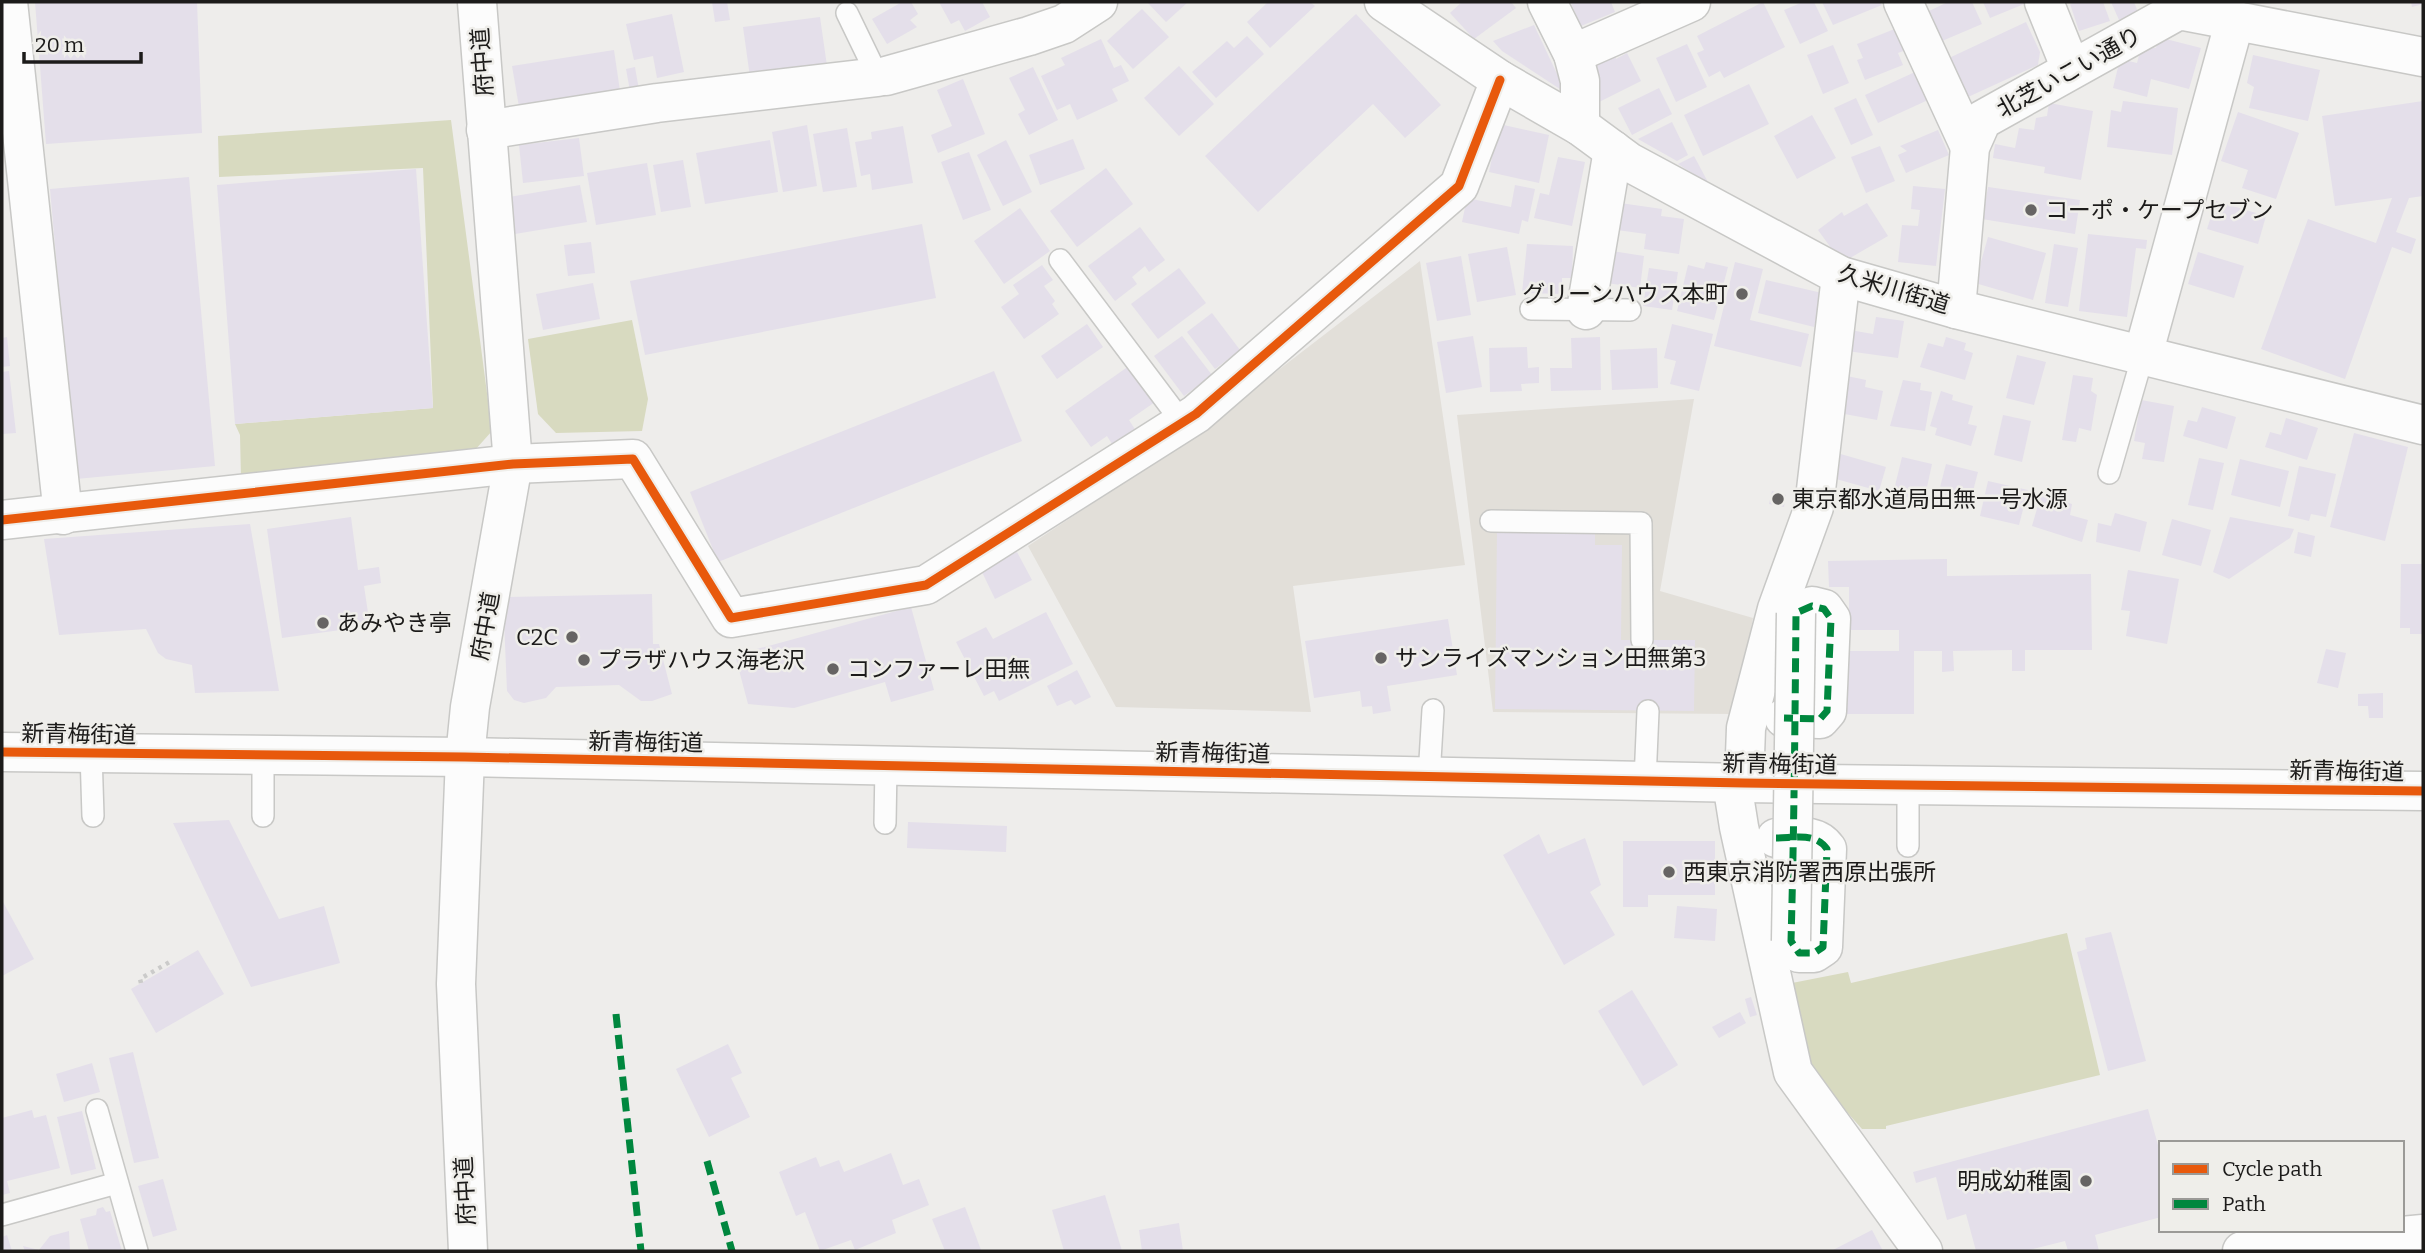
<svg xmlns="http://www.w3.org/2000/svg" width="2425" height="1253" font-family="Bitter,'Noto Sans JP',serif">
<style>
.built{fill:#e2dfd9}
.green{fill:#d8dac0}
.building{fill:#e4dfea}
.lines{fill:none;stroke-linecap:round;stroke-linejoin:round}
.lane-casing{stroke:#c8c8c6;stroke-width:24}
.street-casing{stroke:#c8c8c6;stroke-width:41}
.secondary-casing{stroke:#c8c8c6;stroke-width:41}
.primary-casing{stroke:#c8c8c6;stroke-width:41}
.path{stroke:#cbcbca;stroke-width:4.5;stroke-dasharray:3.5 5;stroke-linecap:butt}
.lane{stroke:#fcfcfc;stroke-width:21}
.street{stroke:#fcfcfc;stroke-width:38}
.secondary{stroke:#fcfcfc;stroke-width:38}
.primary{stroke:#fcfcfc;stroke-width:38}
.street-bridge-casing{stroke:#c8c8c6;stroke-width:41;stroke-linecap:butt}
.street-bridge{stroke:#fcfcfc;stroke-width:38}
.quiet{stroke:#00873e;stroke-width:7;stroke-dasharray:14 7;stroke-linecap:butt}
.cycleway-casing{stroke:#efeeea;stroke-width:13}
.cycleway{stroke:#e8590c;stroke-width:9}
.poi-dot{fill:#666463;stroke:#efeeea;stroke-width:2.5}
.labels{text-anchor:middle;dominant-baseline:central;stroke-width:5;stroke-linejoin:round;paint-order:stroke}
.street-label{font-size:23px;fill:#1c1b1a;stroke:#efeeea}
.poi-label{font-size:23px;fill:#1c1b1a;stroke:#efeeea;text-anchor:start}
</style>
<rect width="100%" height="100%" fill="#eeedeb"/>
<!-- built -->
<g class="built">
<polygon points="1420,261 1465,565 1293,586 1311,712 1116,707 1028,546 1185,442"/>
<polygon points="1694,399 1660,591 1753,618 1734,714 1493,712 1457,415"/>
</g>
<!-- green -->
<g class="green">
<polygon points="451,120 492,431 475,450 241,478 240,435 235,424 433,408 423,168 219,177 218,136"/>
<polygon points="632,320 648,399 642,431 556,433 538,414 528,339"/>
<polygon points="2067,933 2100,1075 1886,1126 1886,1129 1862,1129 1814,1075 1792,983 1848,972 1851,983"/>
</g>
<!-- building -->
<g class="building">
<polygon points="35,2 197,2 202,133 46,144"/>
<polygon points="712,2 727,2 730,20 715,22"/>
<polygon points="902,2 911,2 918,14 910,20 917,27 887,44 872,19"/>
<polygon points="939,2 982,2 990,17 965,31 959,20 951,24"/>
<polygon points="1147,2 1188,2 1166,22"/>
<polygon points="1268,2 1310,2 1315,6 1270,48 1247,22"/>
<polygon points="1462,2 1511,2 1516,8 1474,39 1450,13"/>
<polygon points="1611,2 1615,12 1581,26 1571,3"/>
<polygon points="1763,2 1785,47 1724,78 1720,71 1709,77 1697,53 1704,50 1697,36"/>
<polygon points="1803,2 1814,2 1828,31 1800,44 1784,10"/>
<polygon points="1822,2 1880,2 1882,5 1833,25"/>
<polygon points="1948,2 1972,2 1982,24 1942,41 1929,11"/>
<polygon points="1983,2 2029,2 1990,18"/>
<polygon points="2076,2 2103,2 2110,21 2079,31 2070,4"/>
<polygon points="2111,2 2134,2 2138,12 2119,20"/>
<polygon points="2411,2 2423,2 2423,4 2412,7"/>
<polygon points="1142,9 1169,37 1133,69 1107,41"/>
<polygon points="672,14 684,72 657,78 653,56 634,60 626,24"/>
<polygon points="1356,14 1441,105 1405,138 1373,104 1258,212 1205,156"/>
<polygon points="820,17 827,66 750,77 743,27"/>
<polygon points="2026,22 2040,52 2038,65 1968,97 1949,58"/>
<polygon points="1534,25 1566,93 1502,51 1493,41"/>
<polygon points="1897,28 1906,50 1898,53 1903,65 1865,80 1857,60 1863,58 1857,44"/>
<polygon points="1247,36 1264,54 1216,98 1192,72 1227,41 1234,48"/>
<polygon points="2158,37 2201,48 2189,89 2151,79 2147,97 2113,88 2120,59 2137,63 2142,44 2156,48"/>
<polygon points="1101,39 1114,68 1121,65 1129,81 1112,89 1118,101 1077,120 1070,104 1057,110 1041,76 1065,65 1061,58"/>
<polygon points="1687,44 1707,87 1676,102 1656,58"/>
<polygon points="1833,45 1849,83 1823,94 1807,55"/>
<polygon points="1614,48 1616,59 1627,53 1641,81 1599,102 1591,60"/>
<polygon points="614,50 620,91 519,107 512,66"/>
<polygon points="2253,55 2320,70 2308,121 2249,108 2254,87 2247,83"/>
<polygon points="1179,66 1214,104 1179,136 1144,98"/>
<polygon points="635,67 639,90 630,91 626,69"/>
<polygon points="1033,67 1058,120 1029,135 1018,114 1025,110 1009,78"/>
<polygon points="1915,72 1928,100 1878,123 1865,95"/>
<polygon points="963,79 985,134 938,153 931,135 952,126 937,90"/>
<polygon points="1749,84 1769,124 1703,156 1684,115"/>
<polygon points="1659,88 1672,114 1632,135 1618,108"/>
<polygon points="1856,98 1873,135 1851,145 1834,108"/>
<polygon points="2123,101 2178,108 2172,155 2107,147 2111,110 2121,112"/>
<polygon points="2423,101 2423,196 2409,198 2396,232 2416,239 2411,254 2392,247 2345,379 2261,349 2308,219 2376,243 2392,198 2335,206 2322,116"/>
<polygon points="2049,103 2093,111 2081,180 2044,173 2045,167 1993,158 1995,144 2015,148 2019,128 2034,130 2036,118 2047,116"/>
<polygon points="2238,112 2299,133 2276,199 2242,188 2248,170 2221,161"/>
<polygon points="1812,115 1836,158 1797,179 1774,136"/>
<polygon points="1672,122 1688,155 1677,161 1638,139"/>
<polygon points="1499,124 1549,135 1539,183 1489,172"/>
<polygon points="807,125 817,186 783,192 772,132"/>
<polygon points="903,126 913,183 872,190 870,174 861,176 855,142 872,139 871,132"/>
<polygon points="847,128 857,187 823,192 813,134"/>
<polygon points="1938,130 1949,155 1906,173 1898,155 1907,151 1900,146"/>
<polygon points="579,138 584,176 523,183 519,145"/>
<polygon points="1073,139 1085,169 1040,185 1029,155"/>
<polygon points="770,140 778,192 705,204 696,153"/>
<polygon points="1006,140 1032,192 1003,206 977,155"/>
<polygon points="1880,146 1895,181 1866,193 1851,157"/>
<polygon points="969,152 991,210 963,220 941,162"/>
<polygon points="1694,156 1709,184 1678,164"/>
<polygon points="1558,157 1585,162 1572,226 1534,218 1540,193 1549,195"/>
<polygon points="683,160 691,207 661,212 653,165"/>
<polygon points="647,163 656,215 596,225 587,173"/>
<polygon points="1106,168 1133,204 1077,247 1050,211"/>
<polygon points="416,169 433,408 235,424 217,185"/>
<polygon points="189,177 215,466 76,479 50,189"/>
<polygon points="580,185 587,222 515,234 509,197"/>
<polygon points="1515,185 1535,189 1528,222 1522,220 1519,234 1462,222 1467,198 1511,207"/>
<polygon points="1913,186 1945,189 1936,266 1898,262 1902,225 1918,226 1920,210 1911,209"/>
<polygon points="1988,187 2080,200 2075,234 1982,219"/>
<polygon points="2216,201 2266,216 2258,244 2207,229"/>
<polygon points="1620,203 1662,209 1661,216 1684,219 1679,254 1644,249 1646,234 1617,230"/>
<polygon points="1867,203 1888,236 1850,258 1834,252 1818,230 1842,212 1844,216"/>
<polygon points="1020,208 1050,251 1004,284 974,241"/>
<polygon points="922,224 936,298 645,355 630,281"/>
<polygon points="1140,227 1165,260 1149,272 1145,266 1132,277 1137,284 1115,301 1088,266"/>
<polygon points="2088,234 2147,240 2146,249 2136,248 2127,317 2079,311"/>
<polygon points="1988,237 2046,253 2033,300 1975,283"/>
<polygon points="591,242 595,273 568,276 564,245"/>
<polygon points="1527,244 1573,246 1572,278 1562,278 1562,294 1522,293"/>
<polygon points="2054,244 2078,248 2068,307 2045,303"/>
<polygon points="1507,247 1516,295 1477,302 1468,254"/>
<polygon points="1612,251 1644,256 1640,288 1607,283"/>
<polygon points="2198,252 2244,266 2234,298 2188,284"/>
<polygon points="1461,256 1471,315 1437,321 1426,263"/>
<polygon points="1706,262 1728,267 1714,320 1677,311 1688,265 1704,269"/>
<polygon points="1735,262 1763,269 1750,320 1809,334 1801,367 1714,346"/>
<polygon points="1042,265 1053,280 1044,286 1055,301 1052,304 1059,314 1024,339 1001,307 1019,294 1013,285"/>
<polygon points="1179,268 1206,303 1158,339 1131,304"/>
<polygon points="1649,268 1678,272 1672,310 1643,306"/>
<polygon points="1766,280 1822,293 1814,327 1758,313"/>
<polygon points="593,283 600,319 543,330 536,294"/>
<polygon points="1212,313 1240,350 1215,369 1187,332"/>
<polygon points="1876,317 1904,321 1898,358 1847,351 1850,330 1873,334"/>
<polygon points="1087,324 1103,347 1057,379 1041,356"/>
<polygon points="1672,324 1713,334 1699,391 1670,384 1676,361 1664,358"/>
<polygon points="1182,336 1212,375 1184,396 1154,356"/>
<polygon points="1473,336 1482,387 1446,393 1437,342"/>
<polygon points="7,337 10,366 2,367 2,338"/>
<polygon points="1600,337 1601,390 1551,391 1550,368 1572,368 1571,338"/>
<polygon points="1946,337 1966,343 1964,350 1973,353 1965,380 1920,367 1928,343 1943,347"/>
<polygon points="1527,347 1528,368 1539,367 1539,383 1521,384 1522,391 1490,392 1489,348"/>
<polygon points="1657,348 1658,388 1612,390 1610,350"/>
<polygon points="2017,355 2046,362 2034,405 2006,398"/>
<polygon points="1129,366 1155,402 1129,420 1136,431 1114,447 1107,436 1091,447 1065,411"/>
<polygon points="9,371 16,433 2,434 2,372"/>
<polygon points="994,371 1022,441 718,562 690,492"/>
<polygon points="2073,375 2093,378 2091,391 2097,395 2091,431 2079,428 2076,442 2062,440"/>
<polygon points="1847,376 1866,380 1865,387 1883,391 1877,420 1839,413"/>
<polygon points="1903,380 1921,383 1920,390 1932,392 1925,431 1890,426"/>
<polygon points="1941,391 1953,395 1952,400 1973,406 1968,424 1977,426 1971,446 1935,435 1937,428 1930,426"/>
<polygon points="2141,400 2174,406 2164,462 2142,459 2145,443 2134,441"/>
<polygon points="2202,407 2236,417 2227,449 2183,436 2188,420 2197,422"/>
<polygon points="2003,415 2031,421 2022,462 1994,455"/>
<polygon points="2286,418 2318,428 2307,460 2265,447 2270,432 2281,435"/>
<polygon points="2354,433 2408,447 2385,541 2330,527"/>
<polygon points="1837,453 1886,467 1879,491 1829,477"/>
<polygon points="1902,457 1932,464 1924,501 1893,494"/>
<polygon points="2199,458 2224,463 2213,510 2188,505"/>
<polygon points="2240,459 2289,471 2280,507 2231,495"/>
<polygon points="1946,464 1978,472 1968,510 1936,503"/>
<polygon points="2299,466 2336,474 2326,517 2311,514 2309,521 2288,516"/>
<polygon points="1988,481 2028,490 2019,525 1980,516"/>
<polygon points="1772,491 1786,495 1784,507 1769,504"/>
<polygon points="2041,495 2072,504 2070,515 2088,520 2082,542 2032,526"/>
<polygon points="2115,513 2147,522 2140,552 2096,542 2098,523 2111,526"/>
<polygon points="351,517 358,570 379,567 381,583 364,586 370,626 282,638 267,529"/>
<polygon points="2230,517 2294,529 2290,538 2229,579 2213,572"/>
<polygon points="2172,519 2211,530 2201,566 2162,555"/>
<polygon points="250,524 279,691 195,693 192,665 166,659 158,653 146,629 59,635 44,539"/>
<polygon points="1497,531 1595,532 1595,545 1622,545 1621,640 1695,640 1694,711 1495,709"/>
<polygon points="2298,532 2315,536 2311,557 2294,553"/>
<polygon points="1017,552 1032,580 995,599 981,570"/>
<polygon points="1947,559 1947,576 2091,574 2092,650 2025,650 2025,671 2012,671 2012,650 1953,651 1954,671 1942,672 1942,651 1914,651 1914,714 1845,714 1844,651 1899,651 1899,630 1849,630 1849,587 1829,587 1828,561"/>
<polygon points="2401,564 2423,564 2423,634 2410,634 2410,628 2400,628"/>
<polygon points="2128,570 2179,579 2167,644 2126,636 2130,611 2121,610"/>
<polygon points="652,594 653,644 659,644 672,694 652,701 641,701 619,685 556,687 546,698 524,703 514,700 507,691 503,597"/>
<polygon points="911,607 934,690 891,702 885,682 794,708 748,704 735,655"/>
<polygon points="1046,612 1073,664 999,701 994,691 984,696 956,642 986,627 993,639"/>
<polygon points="1448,619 1457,675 1387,686 1391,711 1373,714 1372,706 1362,707 1360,691 1314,698 1305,641"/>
<polygon points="2326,649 2346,653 2338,688 2317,683"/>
<polygon points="1077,670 1091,697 1075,705 1071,700 1057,706 1047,686"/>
<polygon points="2383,693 2383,718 2369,718 2368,706 2358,706 2358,694"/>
<polygon points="229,820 279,919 324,906 340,963 251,987 173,823"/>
<polygon points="908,822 1007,826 1006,852 907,848"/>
<polygon points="1539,834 1548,854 1585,838 1601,885 1590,892 1615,935 1564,965 1503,855"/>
<polygon points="1623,841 1715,841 1715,895 1648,895 1648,907 1623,907"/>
<polygon points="2,900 34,959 2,976"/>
<polygon points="1677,906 1717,909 1715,941 1674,938"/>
<polygon points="2111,932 2146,1061 2108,1071 2077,952 2087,949 2085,938"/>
<polygon points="198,950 224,994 156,1033 131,989"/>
<polygon points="1632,990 1678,1065 1643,1086 1598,1011"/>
<polygon points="1751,997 1757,1015 1750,1017 1745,999"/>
<polygon points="1740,1012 1746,1023 1719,1038 1712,1027"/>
<polygon points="728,1044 742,1073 731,1078 750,1117 709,1137 676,1069"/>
<polygon points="133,1052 159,1158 134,1163 109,1058"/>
<polygon points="92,1063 100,1092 64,1102 56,1074"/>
<polygon points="2148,1109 2161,1156 2161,1217 2095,1235 2099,1251 2068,1251 2065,1241 2025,1251 1976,1251 1966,1214 1947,1220 1936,1177 1916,1183 1913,1172"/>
<polygon points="32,1110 34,1118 46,1115 60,1168 7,1181 10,1193 2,1195 2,1118"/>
<polygon points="82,1111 96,1169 71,1175 57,1117"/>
<polygon points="891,1153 903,1185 919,1179 929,1205 892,1220 896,1233 855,1250 851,1240 820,1251 805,1212 796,1216 779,1172 816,1157 820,1167 839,1160 844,1172"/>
<polygon points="163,1179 177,1230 153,1237 138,1186"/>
<polygon points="1105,1195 1122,1251 1064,1251 1052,1210"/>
<polygon points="103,1207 106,1212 110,1211 122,1251 89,1251 80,1219 96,1215 97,1209"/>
<polygon points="965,1207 981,1250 945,1251 932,1219"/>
<polygon points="1179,1223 1183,1251 1142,1251 1139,1230"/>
<polygon points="1872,1230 1883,1251 1831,1251"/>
<polygon points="69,1231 70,1251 25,1251 23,1246 39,1250 50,1236"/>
<polygon points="7,1235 12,1251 2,1251 2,1237"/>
</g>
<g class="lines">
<defs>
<g id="lane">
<polyline points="847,13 878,77"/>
<polyline points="1060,260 1182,422"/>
<polyline points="1531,309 1630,310"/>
<polyline points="2109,473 2143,355"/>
<polyline points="1491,521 1641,523 1642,640"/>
<polyline points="91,753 93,816"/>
<polyline points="1429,777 1433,710"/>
<polyline points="1645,781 1648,711"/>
<polyline points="1908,785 1908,846"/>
<polyline points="263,816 263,755"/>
<polyline points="885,823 886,766"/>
<polyline points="97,1110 137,1251"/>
<polyline points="2,1215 117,1183"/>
</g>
<g id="street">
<polyline points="8,2 63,515"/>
<polyline points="1384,2 1500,80 1580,126 1629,162 1841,276 1956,309 2423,425"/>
<polyline points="1547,2 1573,54 1580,81 1580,126"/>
<polyline points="1903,2 1970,147"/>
<polyline points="2044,2 2071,69"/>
<polyline points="1573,54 1691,2"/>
<polyline points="886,76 1029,36 1064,24 1098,2"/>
<polyline points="486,130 657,103 878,77"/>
<polyline points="1956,309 1970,147 1982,120 2179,10 2423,57"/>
<polyline points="1586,310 1613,150"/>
<polyline points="2143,355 2235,20"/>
<polyline points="2,520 513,464 633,459 731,618 926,585 1196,414 1459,186 1500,80"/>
<polyline points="1784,718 1820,719 1827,711 1831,619 1824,609 1812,606 1796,613"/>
<polyline points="1732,783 1739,827 1793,1072 1923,1251"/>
<polyline points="1744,783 1746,728 1777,609 1814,507 1841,276"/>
<path d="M1776,838C1795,838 1815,832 1827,849L1823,947L1814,953H1799L1791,941"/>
<polyline points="2242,1251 2423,1234"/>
</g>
<polyline id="secondary" points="468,1251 456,984 465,757 470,707 513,464 477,2"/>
<polyline id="primary" points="2,752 465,757 1744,783 2423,791"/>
</defs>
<!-- lane casing -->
<use href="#lane" class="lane-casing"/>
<!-- street casing -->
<use href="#street" class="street-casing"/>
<!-- secondary casing -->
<use href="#secondary" class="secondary-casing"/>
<!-- primary casing -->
<use href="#primary" class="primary-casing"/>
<!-- path -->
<polyline class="path" points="141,983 140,979 173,960"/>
<!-- lane -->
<use href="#lane" class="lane"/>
<!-- street -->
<use href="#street" class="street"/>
<!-- secondary -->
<use href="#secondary" class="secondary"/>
<!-- primary -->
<use href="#primary" class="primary"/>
<defs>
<polyline id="street-bridge" points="1791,941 1796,613"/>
</defs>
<!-- street-bridge casing -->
<use href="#street-bridge" class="street-bridge-casing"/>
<!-- street-bridge -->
<use href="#street-bridge" class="street-bridge"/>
<!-- quiet -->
<g class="quiet">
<path d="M1776,838C1795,838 1815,832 1827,849L1823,947L1814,953H1799L1791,941C1794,832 1795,723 1796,613L1812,606L1824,609L1831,619L1827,711L1820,719L1784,718"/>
<polyline points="616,1014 641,1251"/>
<polyline points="707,1161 732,1251"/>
</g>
<defs>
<g id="cycleway">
<polyline points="2,520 513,464 633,459 731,618 926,585 1196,414 1459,186 1500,80"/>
<polyline points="2,752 465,757 1744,783 2423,791"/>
</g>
</defs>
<!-- cycleway casing -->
<use href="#cycleway" class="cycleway-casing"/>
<!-- cycleway -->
<use href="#cycleway" class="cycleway"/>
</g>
<!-- markers -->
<g class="poi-dot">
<circle cx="2031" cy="210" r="7"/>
<circle cx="1742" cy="294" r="7"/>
<circle cx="1778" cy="499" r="7"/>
<circle cx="323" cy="623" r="7"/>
<circle cx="572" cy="637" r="7"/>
<circle cx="1381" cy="658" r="7"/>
<circle cx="584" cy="660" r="7"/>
<circle cx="833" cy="669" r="7"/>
<circle cx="1669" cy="872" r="7"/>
<circle cx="2086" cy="1181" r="7"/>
</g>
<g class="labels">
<!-- street labels -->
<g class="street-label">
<text transform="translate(482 62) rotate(-94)">府中道</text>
<text transform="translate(2069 72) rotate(-29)">北芝いこい通り</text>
<text transform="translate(1894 289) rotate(17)">久米川街道</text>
<text transform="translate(485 626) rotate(-80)">府中道</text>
<text transform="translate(79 734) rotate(1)">新青梅街道</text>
<text transform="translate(646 742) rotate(1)">新青梅街道</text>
<text transform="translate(1213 753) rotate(1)">新青梅街道</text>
<text transform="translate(1780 764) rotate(1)">新青梅街道</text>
<text transform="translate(2347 771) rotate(1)">新青梅街道</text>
<text transform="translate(465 1191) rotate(-93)">府中道</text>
</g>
<!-- poi labels -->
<g class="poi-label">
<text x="2045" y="210">コーポ・ケープセブン</text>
<text x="1728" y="294" text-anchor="end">グリーンハウス本町</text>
<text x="1792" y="499">東京都水道局田無一号水源</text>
<text x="337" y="623">あみやき亭</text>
<text x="558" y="637" text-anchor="end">C2C</text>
<text x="1395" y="658">サンライズマンション田無第3</text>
<text x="598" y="660">プラザハウス海老沢</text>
<text x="847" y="669">コンファーレ田無</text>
<text x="1683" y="872">西東京消防署西原出張所</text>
<text x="2072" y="1181" text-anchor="end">明成幼稚園</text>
</g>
</g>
<!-- border -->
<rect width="2425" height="1253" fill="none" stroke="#1c1b1a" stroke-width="7"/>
<!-- legend -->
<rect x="2159" y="1141" width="245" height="91" fill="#efeeea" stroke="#9b9a97" stroke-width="2"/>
<rect x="2173" y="1164" width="35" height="10" fill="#e8590c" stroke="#9b9a97" stroke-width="2"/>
<text x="2222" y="1176" font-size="21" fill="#1c1b1a">Cycle path</text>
<rect x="2173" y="1199" width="35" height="10" fill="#00873e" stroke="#9b9a97" stroke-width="2"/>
<text x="2222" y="1211" font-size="21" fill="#1c1b1a">Path</text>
<!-- scale -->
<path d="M24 52v10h117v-10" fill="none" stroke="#1c1b1a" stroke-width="3.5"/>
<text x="35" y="52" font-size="21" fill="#1c1b1a" stroke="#efeeea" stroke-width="5" paint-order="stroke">20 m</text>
</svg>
